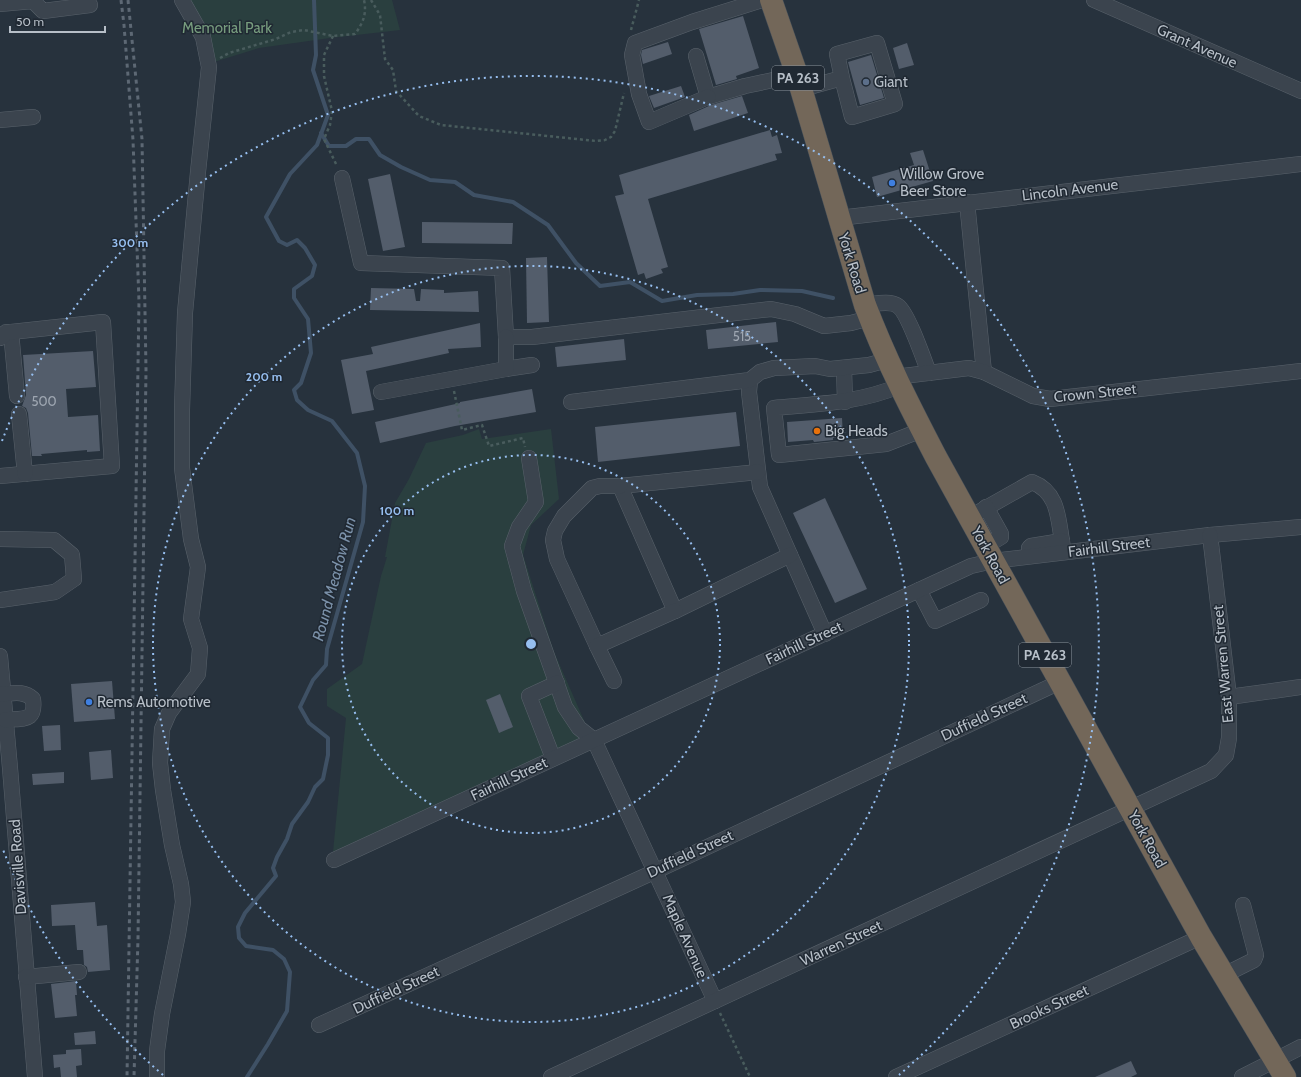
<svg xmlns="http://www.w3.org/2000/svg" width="1301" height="1077" font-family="Cabin,sans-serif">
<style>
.green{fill:#2a3f3f}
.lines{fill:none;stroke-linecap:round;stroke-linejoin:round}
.stream{stroke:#3f5165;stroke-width:4}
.building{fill:#535d6b}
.minor-casing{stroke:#59626b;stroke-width:16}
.highway-casing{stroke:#464f58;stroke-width:23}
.path{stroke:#495c5d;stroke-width:2.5;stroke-dasharray:3 3;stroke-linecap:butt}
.minor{stroke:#3b444e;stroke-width:15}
.highway{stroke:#736759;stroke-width:22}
.rail{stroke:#5d6874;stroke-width:3;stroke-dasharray:4 4;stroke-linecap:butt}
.ring{fill:none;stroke:#96beef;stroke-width:2;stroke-dasharray:2 4}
.service-dot{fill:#5c6f8a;stroke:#202933;stroke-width:1.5}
.shop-dot{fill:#3f7fe0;stroke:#202933;stroke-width:1.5}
.food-dot{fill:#e8710a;stroke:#202933;stroke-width:1.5}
.labels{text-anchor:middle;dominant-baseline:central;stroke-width:3;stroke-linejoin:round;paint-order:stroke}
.number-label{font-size:13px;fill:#9ea6b1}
.shield{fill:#202933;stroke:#8a929b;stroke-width:1}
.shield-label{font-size:14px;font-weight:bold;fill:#b7bfc8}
.park-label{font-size:15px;fill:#779c7e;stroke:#202933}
.street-label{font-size:15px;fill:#b7bfc8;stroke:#202933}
.poi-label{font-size:15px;fill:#b7bfc8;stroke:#202933;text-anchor:start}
.water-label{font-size:16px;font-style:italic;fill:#7b91a9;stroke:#202933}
.centre{fill:#96beef;stroke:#202933;stroke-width:2}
.ring-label{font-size:12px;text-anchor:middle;font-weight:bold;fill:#96beef;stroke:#202933;stroke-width:3;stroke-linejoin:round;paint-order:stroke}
</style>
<rect width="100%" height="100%" fill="#27323d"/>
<!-- green -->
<g class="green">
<polygon points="177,0 392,0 400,30 330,38 259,48 214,62"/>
<polygon points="479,429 482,439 551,429 559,499 531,525 523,555 554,652 590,734 333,852 346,718 327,706 327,689 362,664 381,576 387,557 385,557 395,503 409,479 426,443 463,435"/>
</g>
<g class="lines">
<!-- stream -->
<g class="stream">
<polyline points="321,133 329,146 346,146 356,139 369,139 380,155 401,167 430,180 455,182 474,195 513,202 548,225 576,263 600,286 630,282 662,301 697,295 733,294 760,290 802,291 833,298"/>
<polyline points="247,1077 268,1044 287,1011 290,972 284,959 273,950 246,946 239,938 238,927 245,913 276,876 273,868 277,857 287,839 292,824 308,802 315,787 323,779 328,755 328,738 309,723 300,707 313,680 326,665 327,649 363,522 365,486 357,453 332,421 308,410 297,400 294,390 301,383 311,353 308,319 294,298 294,289 312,276 315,265 305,248 297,240 287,245 279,241 266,217 290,174 317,145 328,115 313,70 316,55 314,0"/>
</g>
</g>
<!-- building -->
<g class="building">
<polygon points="743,16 759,68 736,76 737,79 716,85 699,29"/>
<polygon points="668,42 672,54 643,64 641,55 642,50"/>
<polygon points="907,43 914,65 899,69 893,48"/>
<polygon points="871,55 884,98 860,105 848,62"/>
<polygon points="681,86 685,97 654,108 649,96"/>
<polygon points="742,96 748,113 694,131 689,115 711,105"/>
<polygon points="770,130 772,137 777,135 782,153 775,154 777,160 648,199 668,267 661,269 663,273 646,279 644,273 638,275 615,196 624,194 619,175"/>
<polygon points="923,150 933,181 877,197 872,177 914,165 910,153"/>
<polygon points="390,174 405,247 383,251 368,179"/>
<polygon points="422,222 513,223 512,244 422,243"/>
<polygon points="547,257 549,322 527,323 526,258"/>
<polygon points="371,288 414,289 416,301 420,301 421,289 444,290 444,293 478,291 479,312 370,310"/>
<polygon points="776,322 778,342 708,349 706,330"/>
<polygon points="480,323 481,347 448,349 449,353 366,371 374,410 352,414 341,360 373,354 371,347"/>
<polygon points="624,339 626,360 557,367 555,347"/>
<polygon points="93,351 96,387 66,389 68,417 98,415 100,451 87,452 87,450 41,454 42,456 32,456 28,413 26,408 22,406 26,395 23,355"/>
<polygon points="532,389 536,412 455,426 380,443 375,422 460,403 460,402"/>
<polygon points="736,412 740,446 598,462 595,427"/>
<polygon points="842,418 843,437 833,438 833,440 814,442 813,440 788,442 787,422"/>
<polygon points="825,498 867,589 835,603 793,513"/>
<polygon points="112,681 115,719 74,722 71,684"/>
<polygon points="500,694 513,727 499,733 486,700"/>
<polygon points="60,725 61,750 44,751 42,726"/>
<polygon points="111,750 113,778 91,780 89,752"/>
<polygon points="64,772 64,783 33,785 32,774"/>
<polygon points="95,902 97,926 107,925 110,970 88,972 87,967 84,965 83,950 77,950 75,925 52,926 51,905"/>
<polygon points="76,981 77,995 75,995 77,1016 55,1018 51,984"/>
<polygon points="95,1031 96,1044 75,1045 74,1033"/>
<polygon points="81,1049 82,1065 76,1066 77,1077 61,1077 60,1067 54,1068 53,1055 66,1054 66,1050"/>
<polygon points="1131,1061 1137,1074 1131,1077 1095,1077"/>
</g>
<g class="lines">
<defs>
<g id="minor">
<polyline points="1094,0 1301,91"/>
<polyline points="0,4 33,1 43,11 90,5"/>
<polyline points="696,56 708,97 745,86 797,75"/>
<polyline points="802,89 842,78 852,117 895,104 877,43 837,54 842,78"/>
<polyline points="708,97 649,122 639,94 632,55 635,43 692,22 762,0"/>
<polyline points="0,120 33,117"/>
<polyline points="342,178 361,263 502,268 506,337 532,337 771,309 795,314 824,326 851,323 870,318"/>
<polyline points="967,202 984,372"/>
<polyline points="839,218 1301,164"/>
<path d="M865,305C875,304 890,300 898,306C908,313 924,360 929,373"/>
<polyline points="11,332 17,396"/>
<polyline points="0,338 2,337 6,332 11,332 103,322 112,466 0,476"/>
<polyline points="844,368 845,402"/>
<polyline points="506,369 532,365"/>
<polyline points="895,377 969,368 984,372 1033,396 1050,399 1301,371"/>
<polyline points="750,380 749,392 760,487 825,634"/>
<path d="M899,386C859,403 817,404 774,408L779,455L886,444L922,430"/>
<polyline points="381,392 506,369 506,337"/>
<polyline points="571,402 750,380 760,372 774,368 815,366 830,369 869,365 887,360"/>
<polyline points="19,414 25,474"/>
<polyline points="529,458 536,502 519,527 512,546 524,591 565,707 579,728 594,740 715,1001"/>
<polyline points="758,472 620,486 675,611 790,555"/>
<path d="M970,517L1032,482C1058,492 1058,517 1062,541"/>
<polyline points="0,539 54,540 72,555 74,579 55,592 0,600"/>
<polyline points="986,546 1001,537 1001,534 986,507"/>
<polyline points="1029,556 1029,548 1031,546 1062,541 1063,549"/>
<polyline points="919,590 935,621 981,600"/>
<polyline points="597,646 557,559 553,540 555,531 564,516 592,488 600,486 620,486"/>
<polyline points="0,656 10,768 35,1077"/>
<polyline points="614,681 597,646 675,611"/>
<path d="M3,694C15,693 24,691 33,699C36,722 24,718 5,720"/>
<polyline points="1229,697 1301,687"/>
<polyline points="553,758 529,696 557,683"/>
<polyline points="334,860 971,566 993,561 1210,535 1301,527"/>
<polyline points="1224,975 1254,960 1256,955 1243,905"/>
<polyline points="26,977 79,972"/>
<polyline points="319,1025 656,871 1060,682"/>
<polyline points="157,1077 157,1051 162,1014 178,934 183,902 181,884 172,845 163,790 160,763 162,729 169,713 198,674 200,648 191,619 198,567 191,539 182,468 182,410 185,313 198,172 209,67 203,37 182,0"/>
<polyline points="551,1077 1211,771 1226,755 1229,738 1229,697 1210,535"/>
<polyline points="896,1077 1201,937"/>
<polyline points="1242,1077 1301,1047"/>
</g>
<path id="highway" d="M771,0L797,75L865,305C885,358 910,407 936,457L1201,937L1285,1077"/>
</defs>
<!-- minor casing -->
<use href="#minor" class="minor-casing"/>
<!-- highway casing -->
<use href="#highway" class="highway-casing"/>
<!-- path -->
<g class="path">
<polyline points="371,0 380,15 385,59 393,70 396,91 419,116 441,125 596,141 605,140 611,137 615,131 624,93"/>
<polyline points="631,30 639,0"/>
<polyline points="333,36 324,55 324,76 332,111 330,125 324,139 337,166"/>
<path d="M220,58L229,53L276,39L291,32L304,30L333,36L355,34C363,23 367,14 364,0"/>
<polyline points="454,391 462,430 482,425 489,446 523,438 525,447"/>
<polyline points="720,1013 750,1077"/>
</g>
<!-- minor -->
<use href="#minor" class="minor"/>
<!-- highway -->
<use href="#highway" class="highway"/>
<!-- rail -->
<g class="rail">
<polyline points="121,0 124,25 133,140 139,301 127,1077"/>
<polyline points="128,0 142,139 146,370 138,938 134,1077"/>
</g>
</g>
<!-- distance rings -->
<g class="ring">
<circle cx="531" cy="644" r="189"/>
<circle cx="531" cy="644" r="378"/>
<path d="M163 1075A567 567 0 0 1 2 847M2 441A567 567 0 1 1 899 1075"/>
</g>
<!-- markers -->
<circle class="service-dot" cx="866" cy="82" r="4"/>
<g class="shop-dot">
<circle cx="892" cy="183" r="4"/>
<circle cx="89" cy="702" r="4"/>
</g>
<circle class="food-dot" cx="817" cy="431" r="4"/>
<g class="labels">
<!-- number labels -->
<g class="number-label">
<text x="742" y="336">515</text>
<text x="44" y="401">500</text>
</g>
<!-- shield labels -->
<g class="shield">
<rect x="772" y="66" width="52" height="24" rx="3"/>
<rect x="1019" y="643" width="52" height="24" rx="3"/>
</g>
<g class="shield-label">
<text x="798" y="78">PA 263</text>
<text x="1045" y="655">PA 263</text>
</g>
<!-- park labels -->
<g class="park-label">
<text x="227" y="28">Memorial Park</text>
</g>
<!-- street labels -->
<g class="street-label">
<text transform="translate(1197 46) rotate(24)">Grant Avenue</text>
<text transform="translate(1070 190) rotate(-7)">Lincoln Avenue</text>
<text transform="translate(852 263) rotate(73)">York Road</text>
<text transform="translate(1095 393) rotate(-6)">Crown Street</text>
<text transform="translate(1109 547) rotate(-7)">Fairhill Street</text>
<text transform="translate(990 555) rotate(61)">York Road</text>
<text transform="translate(804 643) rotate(-25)">Fairhill Street</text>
<text transform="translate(1223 664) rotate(-95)">East Warren Street</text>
<text transform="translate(984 717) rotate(-25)">Duffield Street</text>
<text transform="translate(509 779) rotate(-25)">Fairhill Street</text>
<text transform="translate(1147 839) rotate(61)">York Road</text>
<text transform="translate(690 854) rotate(-25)">Duffield Street</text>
<text transform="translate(18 867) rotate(-94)">Davisville Road</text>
<text transform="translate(685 936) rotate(66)">Maple Avenue</text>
<text transform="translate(841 943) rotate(-25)">Warren Street</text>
<text transform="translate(396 990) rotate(-25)">Duffield Street</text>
<text transform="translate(1049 1007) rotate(-25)">Brooks Street</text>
</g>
<!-- poi labels -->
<g class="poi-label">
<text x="874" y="82">Giant</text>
<text x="900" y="174">Willow Grove<tspan x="900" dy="17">Beer Store</tspan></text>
<text x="825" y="431">Big Heads</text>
<text x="97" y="702">Rems Automotive</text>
</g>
<!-- water labels -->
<g class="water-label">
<text transform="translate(334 579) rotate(-75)">Round Meadow Run</text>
</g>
</g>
<circle cx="531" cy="644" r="6" class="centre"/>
<g class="ring-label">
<text x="130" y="247">300 m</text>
<text x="264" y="381">200 m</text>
<text x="397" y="515">100 m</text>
</g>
<!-- scale -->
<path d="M10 26v6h95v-6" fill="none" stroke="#b7bfc8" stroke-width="2"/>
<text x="16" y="26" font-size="12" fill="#b7bfc8" stroke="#202933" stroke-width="3" paint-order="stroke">50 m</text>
</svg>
